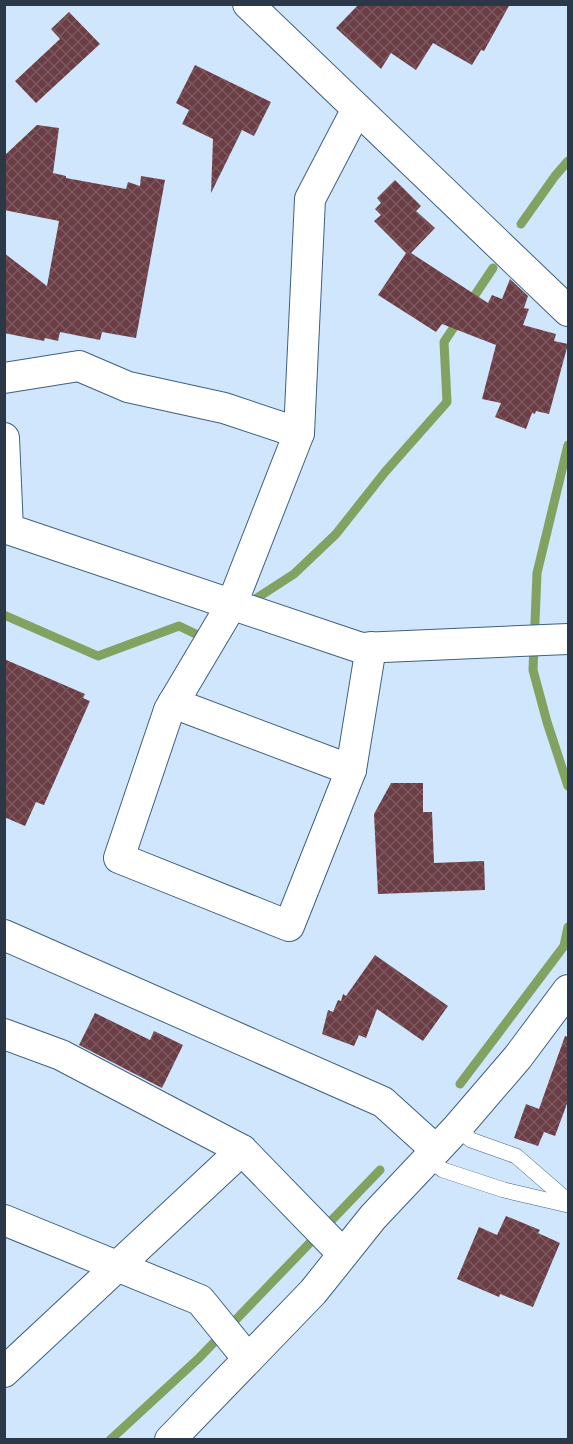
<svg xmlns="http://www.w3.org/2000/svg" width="573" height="1444" font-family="'PT Sans Narrow',sans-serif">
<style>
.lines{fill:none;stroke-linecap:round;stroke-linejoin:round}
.stream{stroke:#82a261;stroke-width:9}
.building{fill:url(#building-cross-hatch)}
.service-casing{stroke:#406080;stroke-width:16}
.minor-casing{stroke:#406080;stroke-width:32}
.service{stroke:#fff;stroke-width:15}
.minor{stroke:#fff;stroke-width:30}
</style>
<defs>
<pattern id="building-cross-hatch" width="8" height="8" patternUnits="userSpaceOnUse" patternTransform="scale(1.5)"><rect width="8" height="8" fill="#6b3e45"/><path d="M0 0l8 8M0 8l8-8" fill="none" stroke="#7c595f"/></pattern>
</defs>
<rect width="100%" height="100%" fill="#d0e6fc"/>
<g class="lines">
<!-- stream -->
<g class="stream">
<polyline points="521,224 555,176 568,161"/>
<polyline points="469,304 493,268"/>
<polyline points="568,445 537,573 533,670 547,722 568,786"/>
<polyline points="249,603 294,574 336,534 385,472 447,402 444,342 460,318"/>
<polyline points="4,615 98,656 179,626 200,636 207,631"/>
<polyline points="460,1084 564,946 568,927"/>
<polyline points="110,1440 199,1358 380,1170"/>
</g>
</g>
<!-- building -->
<g class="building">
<polygon points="359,4 510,4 484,51 481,50 472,65 433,43 416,70 391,53 381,69 336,28"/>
<polygon points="69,12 100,44 36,103 15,81 60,39 51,29"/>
<polygon points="195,65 271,102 254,136 242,130 211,193 213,139 182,124 189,110 176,103"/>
<polygon points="37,125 59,128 53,173 66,176 66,178 126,189 128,182 140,186 141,176 165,180 136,338 102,332 100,340 60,332 58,341 45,338 44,341 4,333 4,253 47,286 59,221 4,210 4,156"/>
<polygon points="395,180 421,206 416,211 435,228 411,253 488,303 492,295 502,299 510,279 528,296 524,308 529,309 523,325 556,334 554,341 568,344 549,414 536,411 535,414 532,413 526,429 495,417 501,403 482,399 496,345 442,324 436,332 378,295 406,253 374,221 381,215 375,209 381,203 377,198"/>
<polygon points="4,659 85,694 83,698 90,701 44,805 36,802 25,826 4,817"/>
<polygon points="391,783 423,783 423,812 432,812 434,863 484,861 485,890 378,894 374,814"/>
<polygon points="375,955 448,1006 423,1041 377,1009 366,1038 359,1035 354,1046 322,1034 328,1010 333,1012 338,1000 341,1001 343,994 346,996"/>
<polygon points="95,1013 150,1040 154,1031 183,1045 162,1088 79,1045"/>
<polygon points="565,1036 568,1037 568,1101 555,1136 544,1132 538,1146 514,1138 526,1104 539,1109"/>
<polygon points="506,1216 540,1230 538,1233 560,1243 533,1307 500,1294 499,1297 457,1279 479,1227 497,1235"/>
</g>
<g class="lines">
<defs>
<g id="service">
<polyline points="457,1128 471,1140 516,1156 568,1201"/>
<polyline points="427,1158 443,1170 504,1190 568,1205"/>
</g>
<g id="minor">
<polyline points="248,4 568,311"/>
<polyline points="357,109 310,199 299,433 232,604 169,710 119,858 289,926 351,770 371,647"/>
<polyline points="4,378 79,366 128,387 224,408 299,433"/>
<polyline points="4,438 8,529 361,648 568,639"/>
<polyline points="173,703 351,770"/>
<polyline points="4,935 383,1102 436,1150"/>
<polyline points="4,1034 61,1055 242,1150 343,1254"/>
<polyline points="4,1220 200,1300 248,1359"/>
<polyline points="4,1372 242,1150"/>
<polyline points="170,1440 313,1292 373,1217 457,1128 518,1057 568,990"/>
</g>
</defs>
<!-- service casing -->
<use href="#service" class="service-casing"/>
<!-- minor casing -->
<use href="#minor" class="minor-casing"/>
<!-- service -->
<use href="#service" class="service"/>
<!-- minor -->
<use href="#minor" class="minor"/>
</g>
<!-- border -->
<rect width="573" height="1444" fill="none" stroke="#2a3847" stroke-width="12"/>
</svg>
